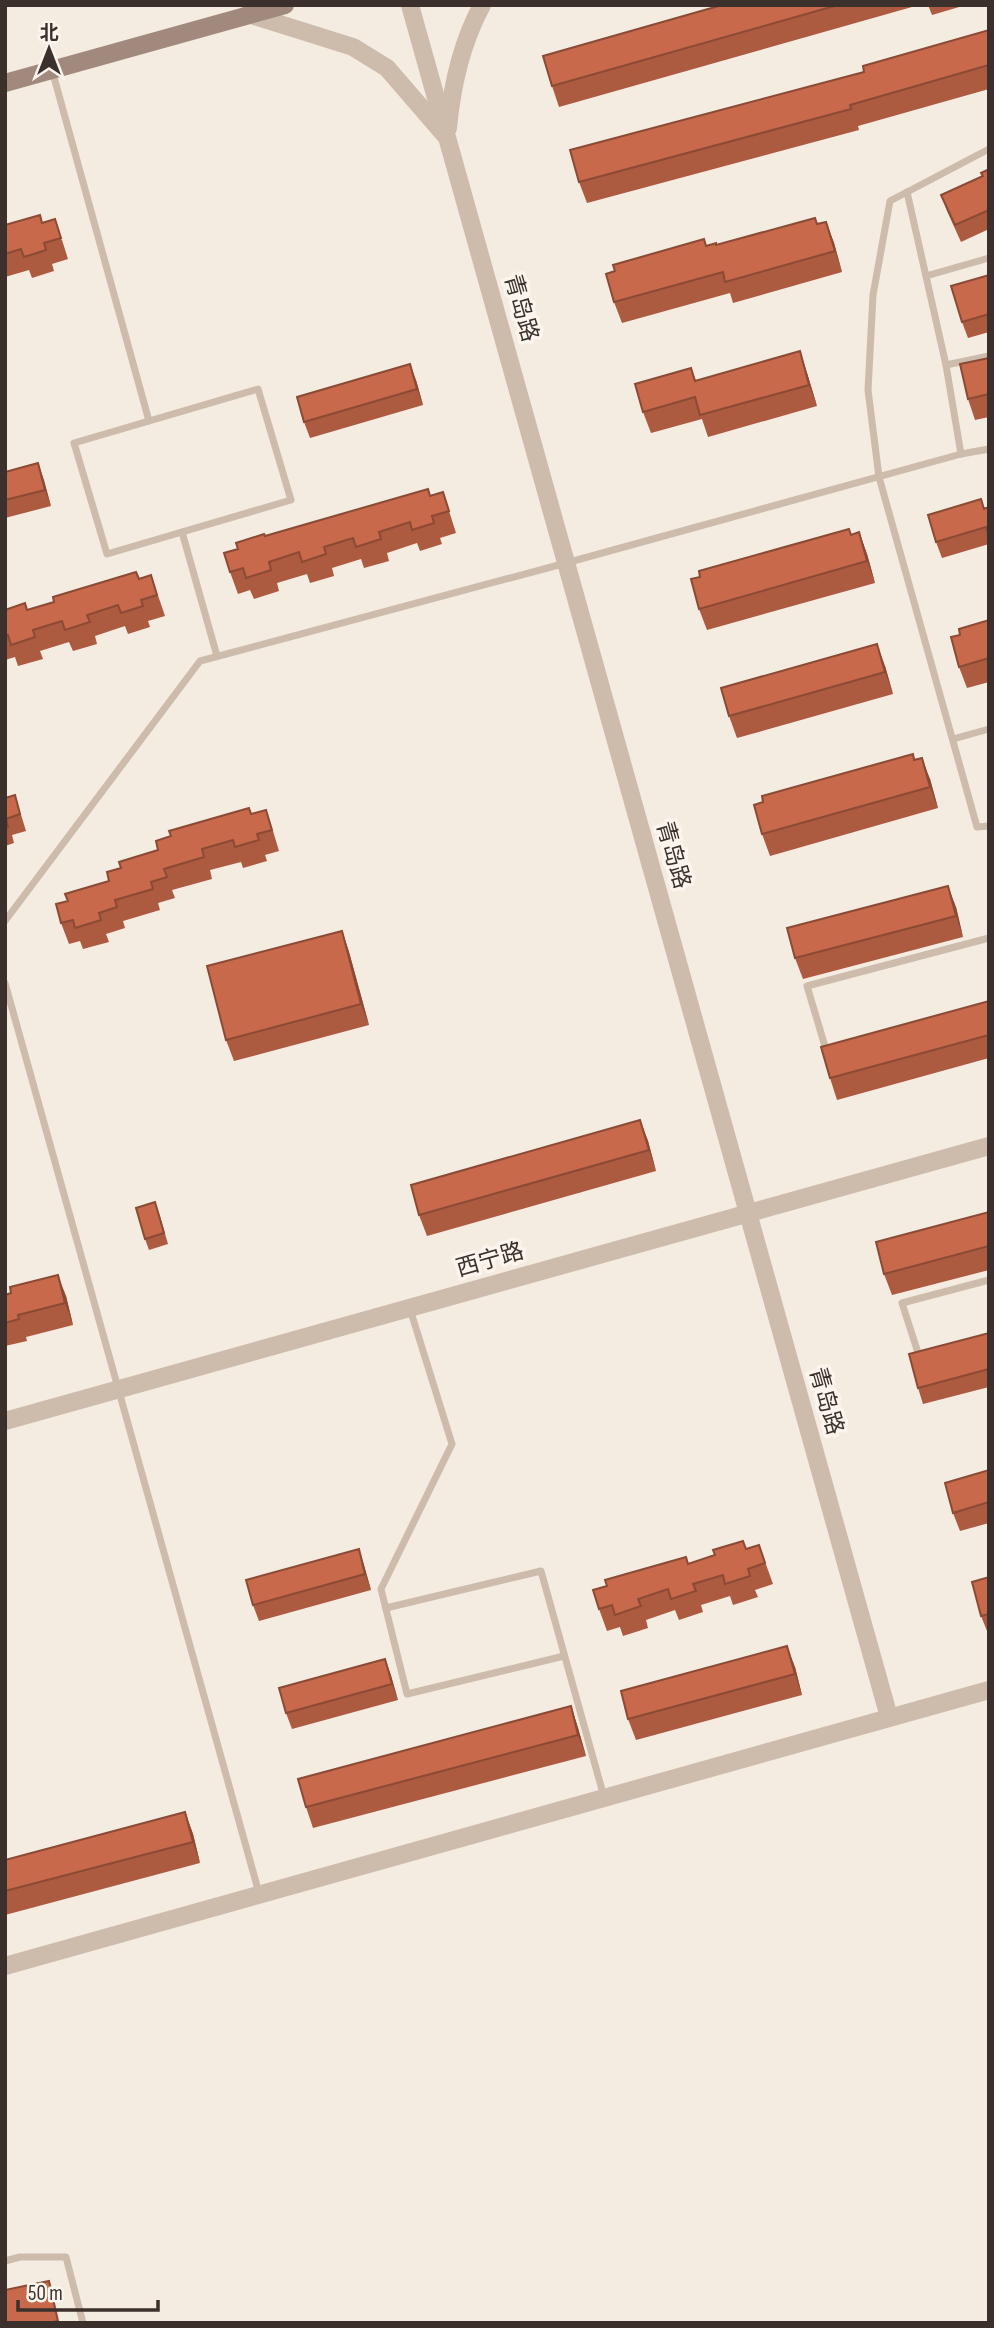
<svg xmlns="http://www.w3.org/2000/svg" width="994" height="2328" font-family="'Sofia Sans Condensed','Noto Sans SC',sans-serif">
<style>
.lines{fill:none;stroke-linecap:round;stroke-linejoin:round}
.service{stroke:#cdbbac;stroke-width:7}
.tertiary{stroke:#cdbbac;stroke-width:18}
.secondary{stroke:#a18a7d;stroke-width:18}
.wall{fill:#ac5a40}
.shaded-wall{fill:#8c4a34}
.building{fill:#c8694b;stroke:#8c4a34;stroke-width:2}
.labels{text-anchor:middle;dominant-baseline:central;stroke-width:7;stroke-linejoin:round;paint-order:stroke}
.street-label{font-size:23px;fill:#3b302b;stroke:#fbf5ee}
</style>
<rect width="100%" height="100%" fill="#f4ebe1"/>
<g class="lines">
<!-- service -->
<g class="service">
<polyline points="52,70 149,421"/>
<polyline points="989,149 890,201 873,295 868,390 879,477 977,827 989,826"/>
<polyline points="907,192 946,365 961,454"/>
<polyline points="926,276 989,258"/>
<polyline points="946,365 989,356"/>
<polygon points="258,389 291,500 107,554 74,443"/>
<polyline points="182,532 217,656"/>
<polyline points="953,739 989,729"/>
<polyline points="5,921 200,661 566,563 961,454 989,449"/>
<polyline points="5,983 259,1893"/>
<polyline points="827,1053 807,986 989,938"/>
<polyline points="410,1309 452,1444 381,1589 407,1694 564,1656"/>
<polyline points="920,1359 902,1303 989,1280"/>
<polyline points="386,1608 541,1571 604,1797"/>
<polyline points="5,2261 20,2257 66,2257 83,2323"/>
</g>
<!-- tertiary -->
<g class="tertiary">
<polyline points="410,5 889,1717"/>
<polyline points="248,14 353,47 387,68 444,134"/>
<path d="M448,128C452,84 461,44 482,5"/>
<polyline points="5,1421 989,1146"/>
<polyline points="5,1966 989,1690"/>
</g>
<!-- secondary -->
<polyline class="secondary" points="5,83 285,5"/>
</g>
<!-- wall -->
<g class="wall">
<polygon points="722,5 919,5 559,107 552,86"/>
<polygon points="928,5 966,5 932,15"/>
<polygon points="989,30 989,89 858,126 859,130 587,203 579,182 864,72"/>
<polygon points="989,169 989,229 961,242 947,211 941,195 983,176"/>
<polygon points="42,222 62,240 68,259 52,264 54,271 32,278 29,270 5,277 5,225"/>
<polygon points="826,222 834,243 842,272 733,303 730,293 622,323 614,302 706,246 717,245"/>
<polygon points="989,275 989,332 968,338 962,322"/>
<polygon points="989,358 989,417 975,420 968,399"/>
<polygon points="691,368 696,381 807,373 817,406 708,437 702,419 651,433 643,412"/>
<polygon points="416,380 423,405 310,438 304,422"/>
<polygon points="38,463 51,506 5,518 5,472"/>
<polygon points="443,492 456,533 440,538 442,544 420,551 417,543 387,553 389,561 364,568 361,559 332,568 334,576 310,583 307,574 277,583 279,591 254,599 250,590 238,594 230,572 238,549 265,536"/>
<polygon points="989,507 989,544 942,558 936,542 984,508"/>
<polygon points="859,532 867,554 875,583 707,630 699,609 851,535"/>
<polygon points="151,575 165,616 148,621 150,627 128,634 125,626 95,636 97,644 73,651 69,642 40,651 43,659 18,666 15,657 5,660 5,610 28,610"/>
<polygon points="989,620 989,682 967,688 959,667 960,635"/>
<polygon points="885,666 893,694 737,738 729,716"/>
<polygon points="913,754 915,760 930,779 938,808 770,856 762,834 763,802"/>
<polygon points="15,795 26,831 12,835 14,843 5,846 5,798"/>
<polygon points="251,814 273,831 279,851 265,855 267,861 243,868 241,862 210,870 212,879 172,890 175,898 158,903 160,910 123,921 125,928 106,934 109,942 83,949 80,941 69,944 61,923 68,901 109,881 121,868 158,850"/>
<polygon points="956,907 963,937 803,979 795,958"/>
<polygon points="342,931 349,952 369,1025 234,1061 226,1040"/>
<polygon points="989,1001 989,1058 837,1100 830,1078"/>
<polygon points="640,1120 648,1141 656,1171 427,1236 419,1215"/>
<polygon points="989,1212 989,1270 892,1295 884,1274"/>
<polygon points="159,1213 168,1244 149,1250 145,1239"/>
<polygon points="5,1295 66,1296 73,1325 26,1337 27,1341 5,1346"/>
<polygon points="989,1333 989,1387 923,1404 918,1388"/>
<polygon points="989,1470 989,1523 960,1531 953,1513"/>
<polygon points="759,1545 773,1584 755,1590 758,1597 733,1605 730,1596 701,1605 703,1612 679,1620 675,1610 646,1620 648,1628 623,1636 620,1627 607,1631 599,1609 607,1586"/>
<polygon points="359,1549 371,1590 259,1621 253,1605"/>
<polygon points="989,1577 989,1636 981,1616"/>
<polygon points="385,1659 398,1700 292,1729 286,1713"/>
<polygon points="795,1667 802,1695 636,1740 628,1719"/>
<polygon points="571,1706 578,1728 586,1756 313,1828 306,1807"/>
<polygon points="185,1812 193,1834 200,1863 5,1915 5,1860"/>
</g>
<!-- shaded-wall -->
<g class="shaded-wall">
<polygon points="826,222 834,243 842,272 835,251"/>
<polygon points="800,351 807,373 817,406 809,385"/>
<polygon points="410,364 416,380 423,405 417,389"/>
<polygon points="38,463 44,480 51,506 45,490"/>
<polygon points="859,532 867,554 875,583 867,561"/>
<polygon points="877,644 885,666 893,694 885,672"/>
<polygon points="922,758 930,779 938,808 930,787"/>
<polygon points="948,886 956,907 963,937 956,916"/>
<polygon points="342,931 349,952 369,1025 361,1004"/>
<polygon points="640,1120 648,1141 656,1171 649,1150"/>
<polygon points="58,1275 66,1296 73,1325 65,1303"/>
<polygon points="359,1549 364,1565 371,1590 365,1574"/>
<polygon points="787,1646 795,1667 802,1695 795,1674"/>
<polygon points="385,1659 391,1675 398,1700 392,1684"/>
<polygon points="571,1706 578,1728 586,1756 578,1735"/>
<polygon points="185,1812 193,1834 200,1863 193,1842"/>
</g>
<!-- building -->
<g class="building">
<polygon points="722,5 838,5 552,86 543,56"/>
<polygon points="989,30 989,65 850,105 851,109 579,182 570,150 864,72 863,66"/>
<polygon points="989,169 989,210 955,225 941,195 983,176 981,173"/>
<polygon points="40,215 42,223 55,219 61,238 44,243 46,250 24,257 21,249 5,254 5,225"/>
<polygon points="815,218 817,224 826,222 835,251 725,282 723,272 614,302 606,274 615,271 613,265 704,239 706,246 716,243 716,245"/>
<polygon points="989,275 989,314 962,322 951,286"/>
<polygon points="800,351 809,385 700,415 695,397 643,412 635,384 691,368 695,381"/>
<polygon points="989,358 989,394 968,399 960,364"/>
<polygon points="410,364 417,389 304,422 297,397"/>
<polygon points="38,463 45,490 5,500 5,472"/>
<polygon points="428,489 430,496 443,492 449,511 432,516 434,523 412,530 410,522 379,532 381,539 356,547 353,538 324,547 326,554 302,562 299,552 269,562 271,570 246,578 243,568 230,572 224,553 238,549 236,543 264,534 265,536 317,521"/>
<polygon points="981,499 984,509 989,507 989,536 986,527 936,542 928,515"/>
<polygon points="849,529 851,535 859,532 867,561 699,609 691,579 700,577 699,571"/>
<polygon points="136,572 139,579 151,575 157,595 141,600 143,606 121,613 118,605 87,615 90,622 65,630 62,621 33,630 35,637 11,645 8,635 5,636 5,610 25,603 27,610 54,602 53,597"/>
<polygon points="989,620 989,658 959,667 951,637 960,635 959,629"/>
<polygon points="877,644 885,672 729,716 721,688"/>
<polygon points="913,754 914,760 922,758 930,787 762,834 754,805 763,802 762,796"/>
<polygon points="15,795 20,814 6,819 8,827 5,828 5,798"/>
<polygon points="249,808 251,814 266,810 272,830 257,834 259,840 235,847 233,840 202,849 204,857 164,869 167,877 151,882 153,889 115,900 117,907 99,913 101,920 75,928 73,920 61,923 56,904 68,901 65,894 109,881 107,872 121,868 119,862 158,850 156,841 171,836 169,831"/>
<polygon points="948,886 956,916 795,958 787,928"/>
<polygon points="342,931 361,1004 226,1040 207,966"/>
<polygon points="989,1001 989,1035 830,1078 821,1047"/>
<polygon points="640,1120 649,1150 419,1215 411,1185"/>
<polygon points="155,1202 164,1233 145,1239 136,1208"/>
<polygon points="989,1212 989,1246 884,1274 876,1242"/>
<polygon points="58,1275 65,1303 18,1315 19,1319 5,1323 5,1295 11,1293 10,1287"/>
<polygon points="989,1333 989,1369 918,1388 909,1354"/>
<polygon points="989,1470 989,1502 953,1513 945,1483"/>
<polygon points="743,1541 746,1549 759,1545 765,1563 748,1569 750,1576 725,1584 723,1575 693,1584 696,1591 671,1599 668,1589 638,1599 641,1606 615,1615 612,1605 599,1609 593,1590 607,1586 605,1580 686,1557 688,1564 715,1555 713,1550"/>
<polygon points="359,1549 365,1574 253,1605 246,1580"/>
<polygon points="989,1577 989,1614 981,1616 972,1582"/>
<polygon points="787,1646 795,1674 628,1719 621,1691"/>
<polygon points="385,1659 392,1684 286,1713 279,1688"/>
<polygon points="571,1706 578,1735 306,1807 298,1779"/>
<polygon points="185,1812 193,1842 5,1891 5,1860"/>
<polygon points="49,2281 58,2321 47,2323 5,2323 5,2290"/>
</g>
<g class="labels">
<!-- street labels -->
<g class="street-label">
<text transform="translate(521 308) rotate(74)">青岛路</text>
<text transform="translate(673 855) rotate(74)">青岛路</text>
<text transform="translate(490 1260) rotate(-16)">西宁路</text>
<text transform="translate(826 1401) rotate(74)">青岛路</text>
</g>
</g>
<!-- border -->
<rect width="994" height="2328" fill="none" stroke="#3b302b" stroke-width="14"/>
<!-- north arrow -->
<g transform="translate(49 49)" stroke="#fbf5ee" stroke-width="5" paint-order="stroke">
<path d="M0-5L12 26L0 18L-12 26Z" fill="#3b302b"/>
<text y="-10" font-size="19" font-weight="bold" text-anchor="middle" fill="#3b302b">北</text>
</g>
<!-- scale -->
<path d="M18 2300v10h140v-10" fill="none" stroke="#3b302b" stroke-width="3.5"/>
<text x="28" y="2300" font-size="21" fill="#3b302b" stroke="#fbf5ee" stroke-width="5" paint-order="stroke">50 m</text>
</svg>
